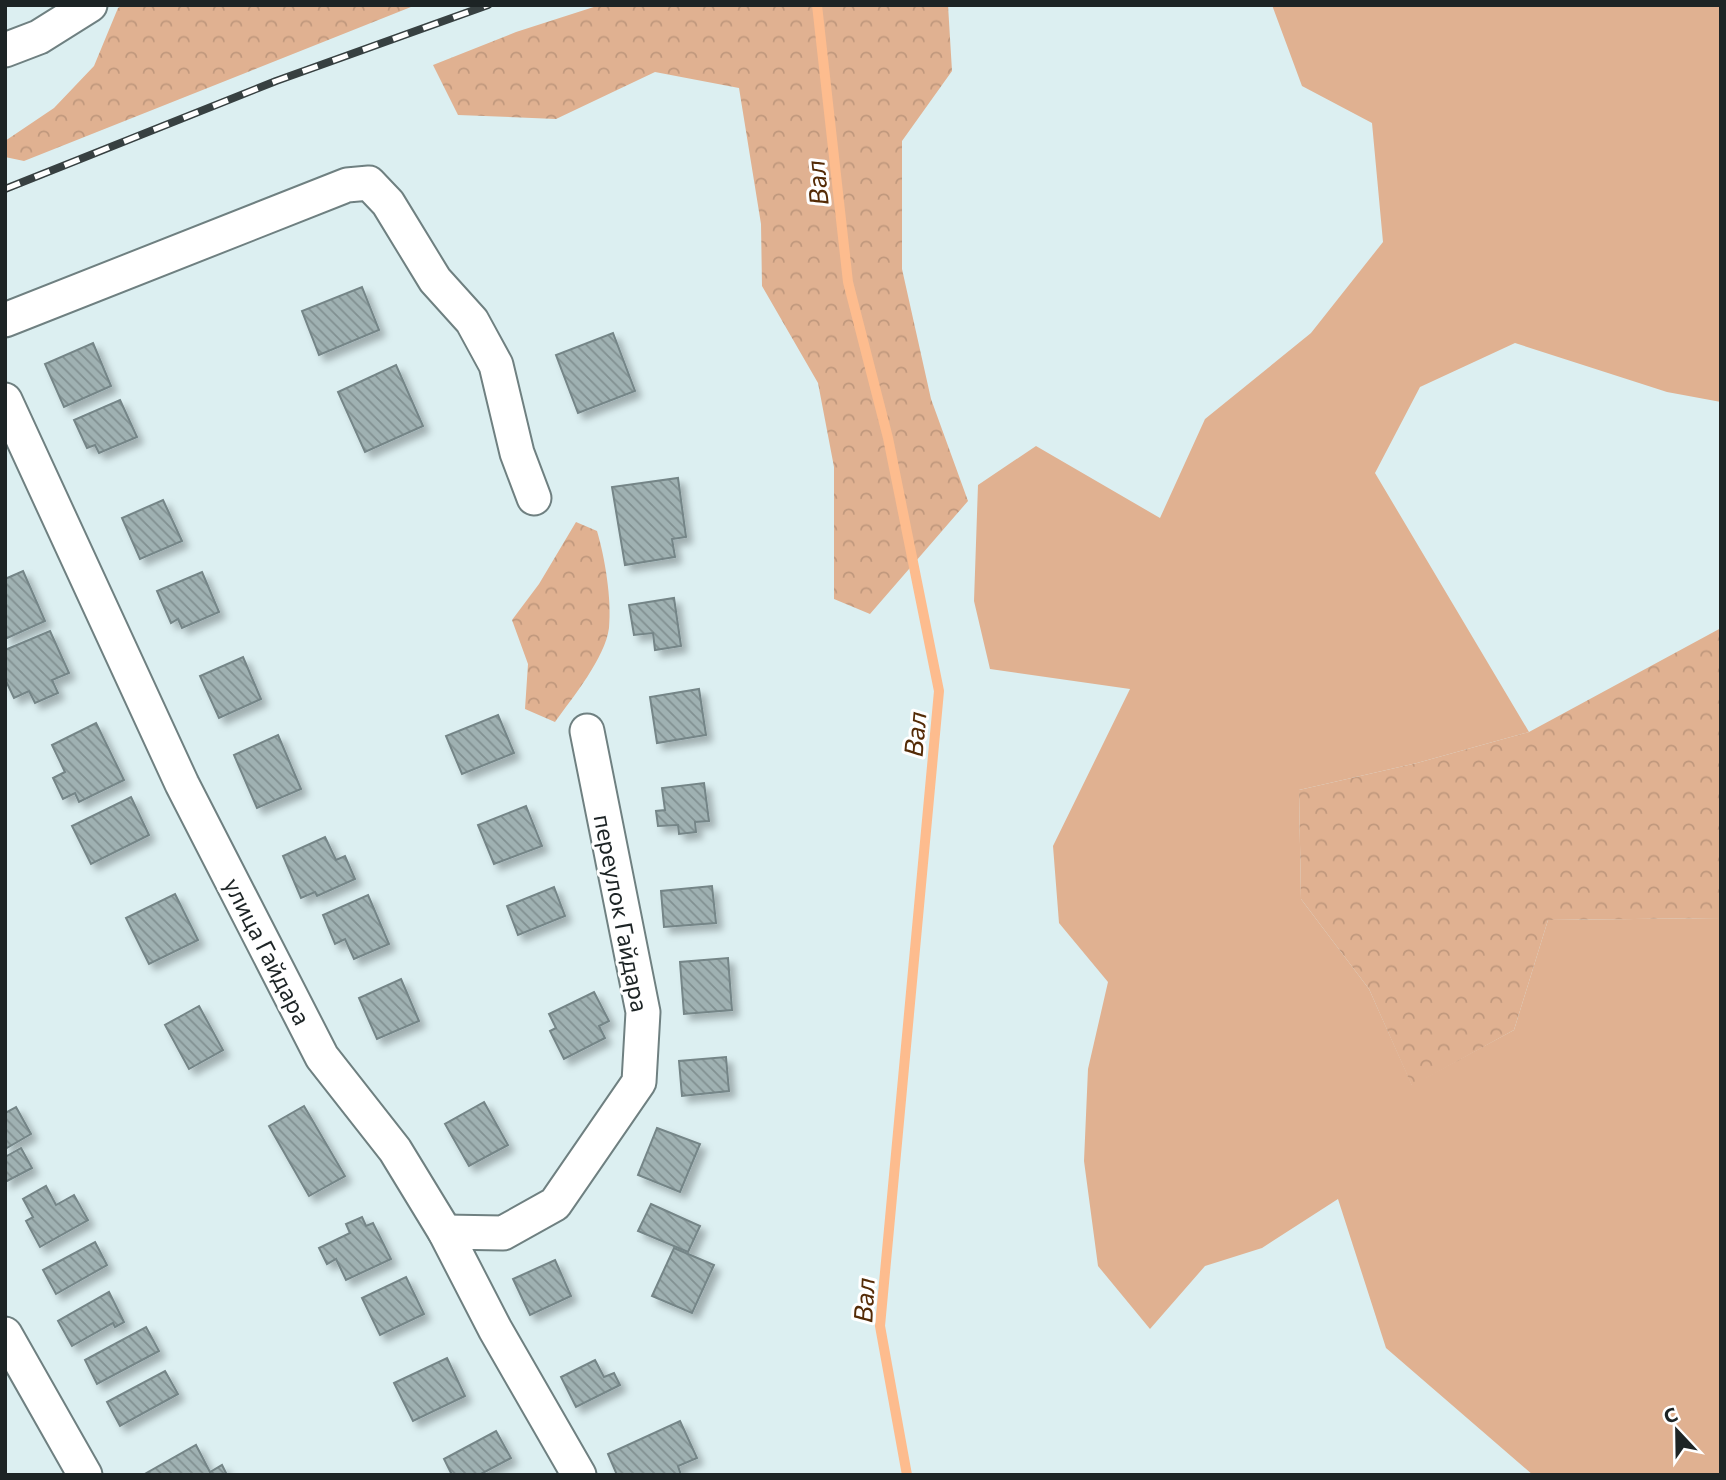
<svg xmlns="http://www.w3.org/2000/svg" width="1726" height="1480" font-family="Commissioner,sans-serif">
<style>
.grass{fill:#e0b191}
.forest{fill:url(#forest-crowns)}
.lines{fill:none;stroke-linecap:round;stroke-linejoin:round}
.stream{stroke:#fdbc8e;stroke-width:10}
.building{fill:url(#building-back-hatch);stroke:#748587;stroke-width:2;filter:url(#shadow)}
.minor-casing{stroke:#6f8081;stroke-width:37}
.minor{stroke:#fff;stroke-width:33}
.rail-casing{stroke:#374041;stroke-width:8}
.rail{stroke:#fff;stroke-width:5;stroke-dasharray:16;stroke-linecap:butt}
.labels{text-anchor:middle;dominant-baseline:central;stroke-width:6;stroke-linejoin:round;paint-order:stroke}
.street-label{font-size:24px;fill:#1d2425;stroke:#fff}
.water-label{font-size:26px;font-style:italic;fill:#542b06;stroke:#fff}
</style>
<defs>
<pattern id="forest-crowns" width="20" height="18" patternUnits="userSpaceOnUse" patternTransform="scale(1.75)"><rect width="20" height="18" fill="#e0b191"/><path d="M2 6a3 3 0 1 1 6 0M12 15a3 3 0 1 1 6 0" fill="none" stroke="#c0987d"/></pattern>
<pattern id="building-back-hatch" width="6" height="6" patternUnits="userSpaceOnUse" patternTransform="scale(1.75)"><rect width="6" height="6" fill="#9fb1b2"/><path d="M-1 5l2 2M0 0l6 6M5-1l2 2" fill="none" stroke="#819091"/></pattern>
<filter id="shadow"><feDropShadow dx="6" dy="6" stdDeviation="3.5" flood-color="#0004"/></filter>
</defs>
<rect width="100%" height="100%" fill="#dceff1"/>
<!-- grass -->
<polygon class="grass" points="1272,5 1721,5 1721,402 1667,392 1515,343 1420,387 1375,473 1529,732 1417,763 1299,790 1301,899 1369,989 1412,1085 1514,1030 1548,920 1721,918 1721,1475 1533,1475 1386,1348 1338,1199 1262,1248 1205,1266 1150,1329 1098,1266 1084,1161 1088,1069 1108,982 1059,923 1053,846 1130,689 990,669 974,601 978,485 1036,446 1160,518 1205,419 1311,333 1383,242 1372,123 1302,86"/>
<!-- forest -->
<g class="forest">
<polygon points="123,5 416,5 24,161 5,157 5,141 54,108 94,66 118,8"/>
<polygon points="600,5 948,5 952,71 902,141 902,269 931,399 968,501 870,614 834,599 834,467 818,383 762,286 761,224 739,88 655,72 556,119 458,115 433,65 516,32"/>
<path d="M576,522L597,531C605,558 612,600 609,628C605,658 573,697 555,722L525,709L528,664L512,620L539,584Z"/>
<polygon points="1721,628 1721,918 1548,920 1514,1030 1412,1086 1369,989 1301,899 1299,790 1417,763 1529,732"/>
</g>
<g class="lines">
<!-- stream -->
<polyline class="stream" points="817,5 848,282 888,438 939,691 880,1326 907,1475"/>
</g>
<!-- building -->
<g class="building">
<polygon points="362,287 379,330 319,355 302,311"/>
<polygon points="613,333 635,391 578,413 556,355"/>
<polygon points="93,343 111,386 64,407 45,364"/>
<polygon points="396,365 423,426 365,452 338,392"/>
<polygon points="120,400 137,437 99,453 95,445 87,448 74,420"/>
<polygon points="678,478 686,537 672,539 675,557 625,565 612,487"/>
<polygon points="163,500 182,541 140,559 122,518"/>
<polygon points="23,571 45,621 5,639 5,579"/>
<polygon points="202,572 219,612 182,628 178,619 171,623 157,591"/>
<polygon points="674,598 681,646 655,650 653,633 634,635 629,605"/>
<polygon points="50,631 69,673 52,680 58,693 35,703 29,691 14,698 5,679 5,650"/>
<polygon points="243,657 261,699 219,718 200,676"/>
<polygon points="699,689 706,735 657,743 650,697"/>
<polygon points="498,715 514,753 462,774 446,736"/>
<polygon points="96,723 124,780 79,802 75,793 63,799 53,778 65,772 52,745"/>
<polygon points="278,735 301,789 257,808 234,755"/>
<polygon points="704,783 709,821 695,822 696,832 679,834 678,825 658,826 656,811 665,810 662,788"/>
<polygon points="131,797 149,835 91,864 72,826"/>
<polygon points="526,806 542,846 494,864 478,825"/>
<polygon points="325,837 336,860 345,856 355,879 317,896 315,892 301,898 283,856"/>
<polygon points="712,886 716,923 664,927 661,891"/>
<polygon points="554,887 565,916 518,935 507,906"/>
<polygon points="175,894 198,940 149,964 126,918"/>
<polygon points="368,895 389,944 354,959 345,939 335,944 323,915"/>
<polygon points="728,958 732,1010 684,1014 680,962"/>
<polygon points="401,979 419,1021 377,1039 359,998"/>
<polygon points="594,992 609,1021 599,1026 605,1038 564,1059 550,1031 556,1028 549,1014"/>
<polygon points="199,1006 223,1050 189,1069 165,1025"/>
<polygon points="726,1057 729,1091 682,1096 679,1061"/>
<polygon points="484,1102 508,1145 469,1166 445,1124"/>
<polygon points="304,1106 345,1176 309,1196 269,1126"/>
<polygon points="16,1107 31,1134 5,1149 5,1113"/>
<polygon points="657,1128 700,1144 680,1192 638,1175"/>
<polygon points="21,1148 32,1168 5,1182 5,1157"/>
<polygon points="46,1186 56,1205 74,1195 88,1220 40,1247 26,1221 33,1217 23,1199"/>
<polygon points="651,1204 700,1226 688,1252 638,1231"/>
<polygon points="362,1217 366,1226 373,1223 391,1259 346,1280 336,1259 327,1264 319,1248 350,1233 346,1224"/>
<polygon points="95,1242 107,1265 56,1294 43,1270"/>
<polygon points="674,1248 714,1265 692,1313 652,1296"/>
<polygon points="555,1260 571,1296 530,1315 513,1279"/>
<polygon points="406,1277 424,1314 380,1335 362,1298"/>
<polygon points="109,1292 124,1322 115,1327 113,1323 72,1346 58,1321"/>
<polygon points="146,1327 159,1351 97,1384 85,1360"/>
<polygon points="447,1358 465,1396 413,1421 394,1383"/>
<polygon points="595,1360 604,1377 614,1373 620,1385 576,1407 561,1377"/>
<polygon points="165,1371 178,1394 120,1426 107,1402"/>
<polygon points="680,1421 697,1458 678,1466 681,1475 617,1475 608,1454"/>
<polygon points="496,1431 511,1458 479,1475 452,1475 444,1459"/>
<polygon points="196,1445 210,1472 222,1465 227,1475 143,1475"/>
</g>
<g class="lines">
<defs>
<g id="minor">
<polyline points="5,50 39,37 90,5"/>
<polyline points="5,320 347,185 369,183 388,203 435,280 472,321 496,365 517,453 534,498"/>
<polyline points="5,400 182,784 322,1057 395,1150 445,1232 495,1329 579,1475"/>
<polyline points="445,1232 503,1233 555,1204 639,1082 643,1012 587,731"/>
<polyline points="5,1334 85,1475"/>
</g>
</defs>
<!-- minor casing -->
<use href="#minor" class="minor-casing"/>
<!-- minor -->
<use href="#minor" class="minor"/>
<defs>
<polyline id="rail" points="5,189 276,81 488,5"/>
</defs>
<!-- rail casing -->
<use href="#rail" class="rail-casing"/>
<!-- rail -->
<use href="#rail" class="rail"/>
</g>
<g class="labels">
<!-- street labels -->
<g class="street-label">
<text transform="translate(622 913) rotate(79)">переулок Гайдара</text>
<text transform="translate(268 951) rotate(63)">улица Гайдара</text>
</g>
<!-- water labels -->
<g class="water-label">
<text transform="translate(816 183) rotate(-96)">Вал</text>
<text transform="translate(914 734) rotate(-85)">Вал</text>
<text transform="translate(863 1300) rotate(-87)">Вал</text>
</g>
</g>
<!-- border -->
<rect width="1726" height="1480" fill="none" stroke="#1d2425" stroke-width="14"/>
<!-- north arrow -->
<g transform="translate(1677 1431) rotate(338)" stroke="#ffffff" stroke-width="5" paint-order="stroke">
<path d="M0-5L12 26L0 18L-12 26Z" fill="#1d2425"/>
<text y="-10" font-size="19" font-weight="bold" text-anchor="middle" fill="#1d2425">С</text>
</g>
</svg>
